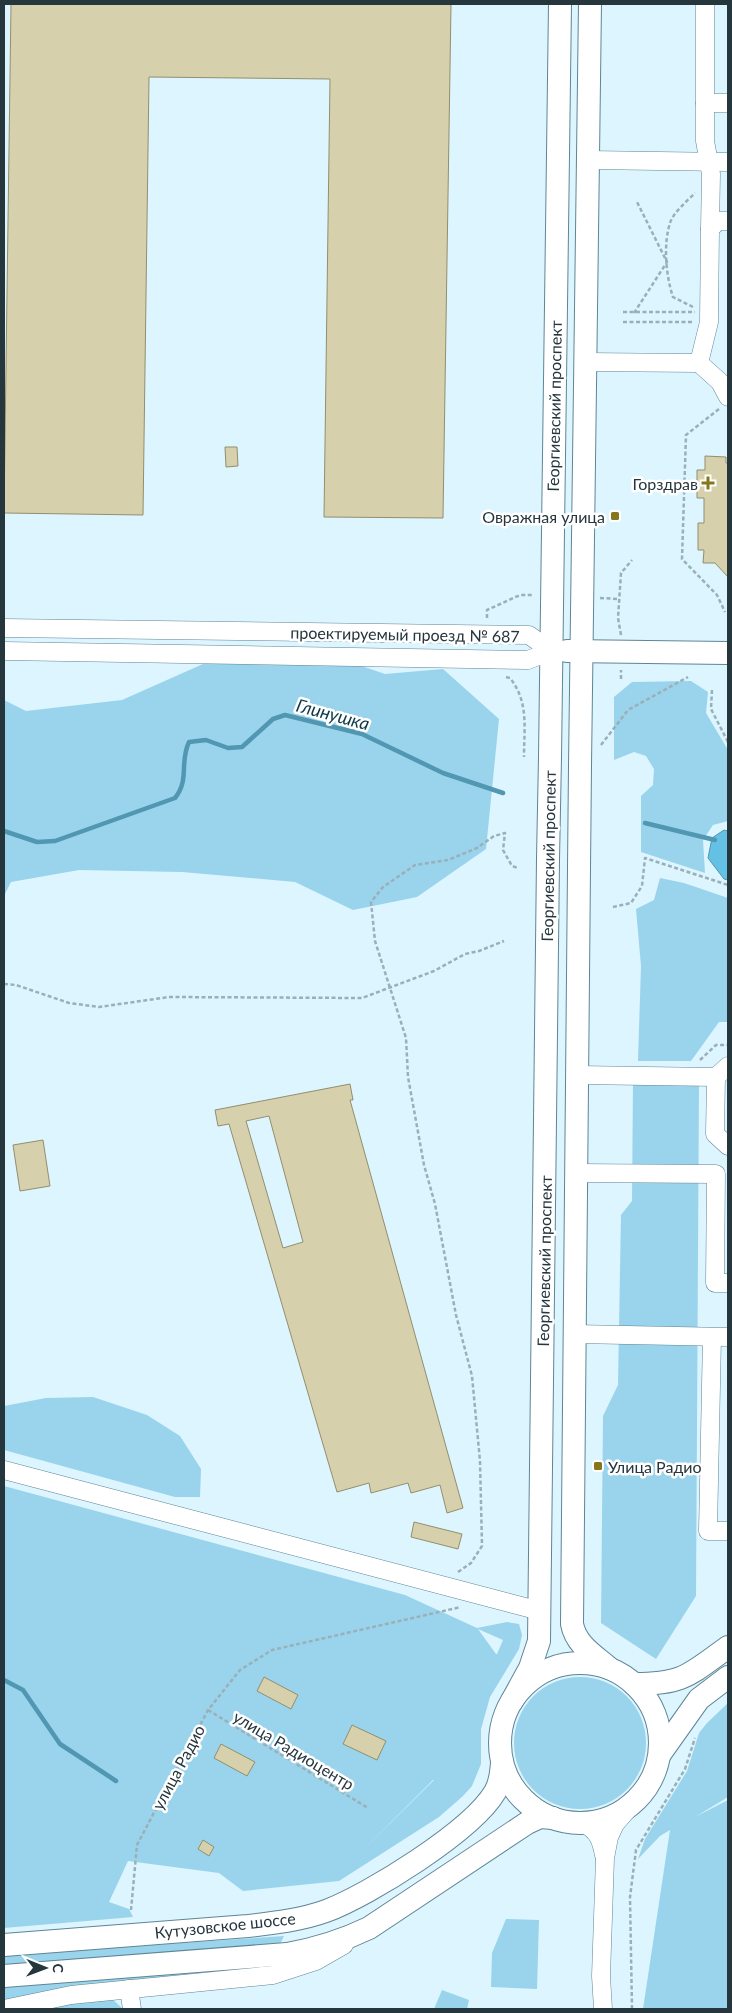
<svg xmlns="http://www.w3.org/2000/svg" width="732" height="2013" font-family="Lato,sans-serif">
<style>
.green{fill:#99d4ec;fill-rule:evenodd}
.water{fill:#64c0e4;stroke:#5197b2}
.lines{fill:none;stroke-linecap:round;stroke-linejoin:round}
.stream{stroke:#5197b2;stroke-width:4.5}
.building{fill:#d6d0ac;stroke:#938e6c;fill-rule:evenodd}
.minor-casing{stroke:#5f8595;stroke-width:19}
.major-casing{stroke:#5f8595;stroke-width:24}
.path{stroke:#9ab0b9;stroke-width:2.5;stroke-dasharray:4 2.5;stroke-linecap:butt}
.minor{stroke:#fff;stroke-width:18}
.major{stroke:#fff;stroke-width:22}
.major-bridge-casing{stroke:#5f8595;stroke-width:24;stroke-linecap:butt}
.major-bridge{stroke:#fff;stroke-width:22}
.poi-dot{fill:#86771c;stroke:#fff;stroke-width:2}
.labels{text-anchor:middle;dominant-baseline:central;stroke-width:5;stroke-linejoin:round;paint-order:stroke}
.street-label{font-size:16px;fill:#26363d;stroke:#fff}
.poi-label{font-size:16px;fill:#26363d;stroke:#fff;text-anchor:end}
.water-label{font-size:18px;font-style:italic;fill:#0e3948;stroke:#fff}
</style>
<rect width="100%" height="100%" fill="#dcf5ff"/>
<!-- green -->
<g class="green">
<polygon points="212,660 347,661 385,674 443,669 499,719 486,849 417,897 353,910 295,882 182,872 79,870 11,882 4,896 4,700 26,711 122,700"/>
<polygon points="691,681 708,692 706,713 728,750 728,821 713,825 703,840 705,873 641,852 641,796 653,785 654,769 646,756 634,752 614,760 614,697 632,682"/>
<polygon points="660,878 684,883 728,898 728,1022 719,1022 691,1061 638,1061 641,966 636,909 654,900"/>
<polygon points="633,1082 699,1083 696,1596 656,1659 601,1623 603,1416 618,1385 621,1215 632,1201"/>
<polygon points="93,1397 147,1415 180,1436 201,1469 200,1497 175,1497 4,1450 4,1406 46,1398"/>
<path d="M4,1486L405,1595L477,1628L507,1622L519,1624L522,1635L519,1649L490,1697L481,1729V1764L472,1786L463,1796L439,1817L339,1881L243,1891L219,1873L128,1861L109,1902L129,1909L133,1917L4,1928ZM478,1629L503,1640L497,1654H496ZM434,1780L363,1850L433,1780Z"/>
<circle cx="580" cy="1743" r="66"/>
<polygon points="728,1703 728,1797 695,1817 728,1800 728,2009 643,2009 670,1830 660,1836 638,1859 645,1839 687,1771 699,1733 707,1723"/>
<polygon points="506,1919 539,1920 537,1989 491,1987 492,1953"/>
<polygon points="284,1936 280,1944 4,1965 4,1955"/>
<polygon points="238,1966 243,1969 4,2001 4,1984"/>
<polygon points="442,1990 469,2000 467,2009 434,2009"/>
<polygon points="110,1997 123,2009 33,2009"/>
</g>
<!-- water -->
<polygon class="water" points="724,830 728,831 728,880 724,879 708,858 712,838"/>
<g class="lines">
<!-- stream -->
<g class="stream">
<polyline points="645,823 715,840"/>
<path d="M4,831L37,842L55,841L175,798C190,779 179,763 189,742L206,740L228,748L242,747L273,719L285,715L362,734L443,773L503,793"/>
<polyline points="4,1680 23,1690 60,1744 116,1781"/>
</g>
</g>
<!-- building -->
<g class="building">
<polygon points="11,4 451,4 443,518 324,517 330,79 149,77 143,515 4,513"/>
<polygon points="225,447 237,447 238,466 226,467"/>
<polygon points="705,456 726,457 726,463 728,463 728,577 715,563 703,563 704,550 698,550 698,523 704,523 704,498 697,498 697,470 705,470"/>
<path d="M350,1084L353,1100H350L463,1508L447,1513L440,1485L411,1493L408,1483L371,1493L369,1483L337,1492L229,1124L218,1126L215,1110ZM269,1116L303,1242L283,1248L246,1121Z"/>
<polygon points="43,1140 50,1186 20,1191 13,1145"/>
<polygon points="414,1522 462,1534 458,1549 411,1537"/>
<polygon points="264,1677 298,1695 291,1709 257,1691"/>
<polygon points="352,1725 386,1741 377,1760 343,1744"/>
<polygon points="221,1744 255,1762 247,1776 214,1758"/>
<polygon points="203,1840 214,1847 209,1856 198,1849"/>
</g>
<g class="lines">
<defs>
<g id="minor">
<polyline points="705,4 705,141 711,174 710,229"/>
<polyline points="705,103 728,103"/>
<polyline points="589,160 728,162"/>
<polyline points="585,362 699,363 709,322 710,229 718,221 728,221"/>
<polyline points="699,363 720,382 728,397"/>
<polyline points="4,628 529,635 551,651"/>
<polyline points="4,651 528,660 551,651"/>
<polyline points="577,1075 716,1077 728,1066"/>
<polyline points="716,1077 715,1134 728,1146"/>
<polyline points="576,1173 716,1174 715,1283 728,1283"/>
<polyline points="575,1334 728,1337"/>
<polyline points="712,1337 708,1531 728,1531"/>
<polyline points="4,1470 540,1611"/>
<path d="M583,1823C598,1831 601,1839 604,1855"/>
<polyline points="129,1989 132,2009"/>
<polyline points="4,2009 71,1995 273,1975 316,1961 344,1945"/>
<polyline points="603,2009 601,1976 605,1858 609,1837 615,1824 628,1809"/>
</g>
<g id="major">
<polyline points="567,651 728,653"/>
<polyline points="550,757 560,4"/>
<polyline points="580,766 590,4"/>
<path d="M579,868L572,1624C576,1645 594,1655 609,1668"/>
<circle cx="580" cy="1743" r="80"/>
<path d="M634,1684C684,1684 689,1675 728,1647"/>
<polyline points="512,1701 530,1668 539,1641 548,859"/>
<polyline points="660,1754 699,1699 728,1677"/>
<path d="M4,1945L248,1926C274,1923 301,1920 326,1911C369,1895 472,1831 495,1792C501,1782 501,1773 502,1763"/>
<path d="M4,1976L287,1954C316,1949 342,1941 369,1928L527,1823L540,1817L553,1818"/>
</g>
</defs>
<!-- minor casing -->
<use href="#minor" class="minor-casing"/>
<!-- major casing -->
<use href="#major" class="major-casing"/>
<!-- path -->
<g class="path">
<path d="M693,307L673,297C666,276 663,245 670,223C673,213 687,201 695,193"/>
<polyline points="623,312 695,312"/>
<polyline points="634,313 667,262 636,200"/>
<polyline points="623,322 692,322"/>
<polyline points="719,409 686,435 682,559 717,595 725,612"/>
<polyline points="600,598 618,599"/>
<polyline points="487,618 487,610 520,595 534,595"/>
<polyline points="621,635 618,618 621,573 632,560"/>
<path d="M506,677L510,678C529,702 524,728 524,757"/>
<polyline points="621,679 621,670"/>
<polyline points="712,690 711,709 728,742"/>
<polyline points="601,745 628,710 688,677"/>
<polyline points="613,907 631,903 642,886 645,858 728,885"/>
<polyline points="4,984 16,985 69,1003 99,1007 169,997 362,998 434,971 465,954 479,951 504,941"/>
<polyline points="700,1060 716,1045 728,1045"/>
<polyline points="458,1572 471,1563 482,1546 480,1461 472,1376 456,1315 435,1204 424,1165 408,1077 406,1038 375,941 371,902 383,887 415,865 448,860 477,848 494,836 505,833 503,850 512,866 518,868"/>
<polyline points="208,1710 368,1808"/>
<polyline points="131,1910 137,1845 208,1710 240,1670 272,1650 461,1607"/>
<polyline points="632,2009 630,1897 636,1850 685,1769 695,1738"/>
</g>
<!-- minor -->
<use href="#minor" class="minor"/>
<!-- major -->
<use href="#major" class="major"/>
<defs>
<g id="major-bridge">
<polyline points="548,859 550,757"/>
<polyline points="579,868 580,766"/>
</g>
</defs>
<!-- major-bridge casing -->
<use href="#major-bridge" class="major-bridge-casing"/>
<!-- major-bridge -->
<use href="#major-bridge" class="major-bridge"/>
</g>
<!-- markers -->
<g class="poi-dot">
<path d="M705.5 475.5h5v5h5v5h-5v5h-5v-5h-5v-5h5z"/>
<rect x="610" y="511" width="10" height="10" rx="2.5"/>
<rect x="593" y="1461" width="10" height="10" rx="2.5"/>
</g>
<g class="labels">
<!-- street labels -->
<g class="street-label">
<text transform="translate(554 406) rotate(-89)">Георгиевский проспект</text>
<text transform="translate(405 634) rotate(1)">проектируемый проезд № 687</text>
<text transform="translate(548 856) rotate(-89)">Георгиевский проспект</text>
<text transform="translate(544 1261) rotate(-89)">Георгиевский проспект</text>
<text transform="translate(294 1750) rotate(31)">улица Радиоцентр</text>
<text transform="translate(178 1767) rotate(-62)">улица Радио</text>
<text transform="translate(225 1925) rotate(-6)">Кутузовское шоссе</text>
</g>
<!-- poi labels -->
<g class="poi-label">
<text x="698" y="483">Горздрав</text>
<text x="605" y="516">Овражная улица</text>
<text x="608" y="1466" text-anchor="start">Улица Радио</text>
</g>
<!-- water labels -->
<g class="water-label">
<text transform="translate(333 714) rotate(15)">Глинушка</text>
</g>
</g>
<!-- border -->
<rect width="732" height="2013" fill="none" stroke="#26363d" stroke-width="10"/>
<!-- north arrow -->
<g transform="translate(45 1968) rotate(91)" stroke="#ffffff" stroke-width="4" paint-order="stroke">
<path d="M0-4L9 19L0 12L-9 19Z" fill="#26363d"/>
<text y="-8" font-size="14" font-weight="bold" text-anchor="middle" fill="#26363d">С</text>
</g>
</svg>
